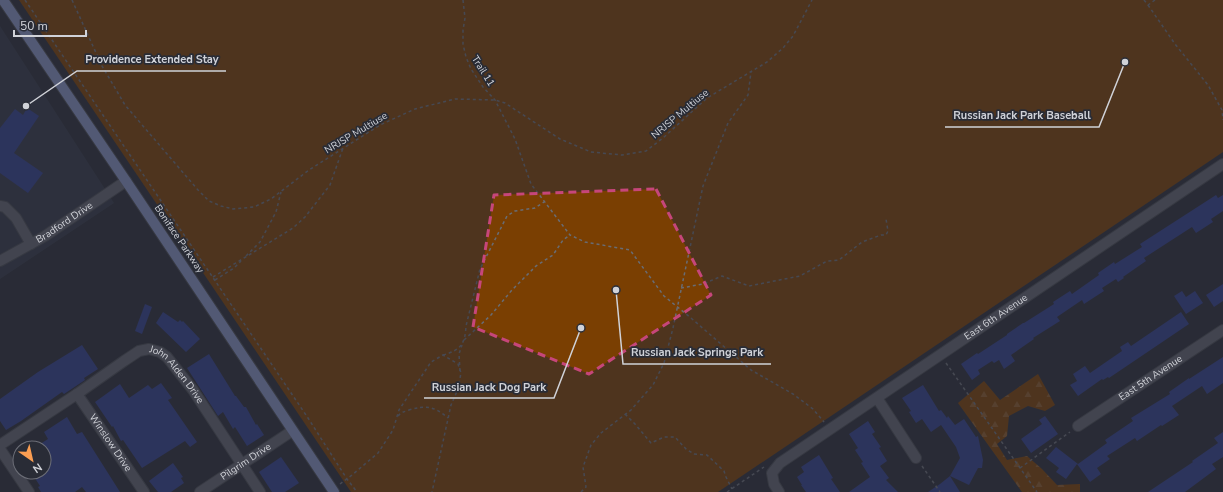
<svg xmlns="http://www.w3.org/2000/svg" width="1223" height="492" font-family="'Nunito Sans',sans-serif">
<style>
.built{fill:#323746}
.forest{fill:url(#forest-firs)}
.green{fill:#7a3f02}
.building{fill:#303e89}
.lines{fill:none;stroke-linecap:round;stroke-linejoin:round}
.minor-casing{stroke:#474a51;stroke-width:12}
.major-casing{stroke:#474a51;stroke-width:12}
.path{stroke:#696c74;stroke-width:1.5;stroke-dasharray:3 3;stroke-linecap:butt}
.minor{stroke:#60636e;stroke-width:10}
.major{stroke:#8390bf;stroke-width:10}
.marked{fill:none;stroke:#c6467a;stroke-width:3;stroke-dasharray:8 5;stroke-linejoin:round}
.labels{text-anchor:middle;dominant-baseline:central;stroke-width:3.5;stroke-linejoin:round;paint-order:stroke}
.street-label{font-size:10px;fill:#d0d2d8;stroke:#292c36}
.leader{fill:none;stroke:#d0d2d8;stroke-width:1.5}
.callout-dot{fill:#d0d2d8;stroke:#292c36;stroke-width:1.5}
.callout-label{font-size:11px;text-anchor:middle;font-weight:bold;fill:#d0d2d8;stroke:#292c36;stroke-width:3.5;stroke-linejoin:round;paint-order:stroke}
</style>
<defs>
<pattern id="forest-firs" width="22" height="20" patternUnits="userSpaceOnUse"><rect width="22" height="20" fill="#7a3f02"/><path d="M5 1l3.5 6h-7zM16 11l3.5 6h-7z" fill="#8c5a26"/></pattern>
</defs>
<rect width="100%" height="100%" fill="#292c36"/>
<!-- built -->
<polygon class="built" points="0,26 114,203 0,279"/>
<!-- forest -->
<polygon class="forest" points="1038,374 1055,405 1045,411 1028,406 1009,416 1007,436 997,444 1007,460 1027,456 1042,469 1057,485 1080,484 1080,492 1022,492 958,403 984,381 1000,400"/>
<!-- green -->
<polygon class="green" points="19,0 1223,0 1223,152 718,492 351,492"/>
<!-- building -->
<g class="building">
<polygon points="27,108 39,116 14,153 43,173 28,193 0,173 0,128 15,109 23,115"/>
<polygon points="1216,195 1218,198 1223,195 1223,211 1211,219 1213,222 1196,233 1192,227 1144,258 1146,261 1123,277 1124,278 1118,282 1116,279 1102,288 1104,291 1084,304 1082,300 1057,317 1060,321 1033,338 1034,339 1011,355 1015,361 1004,369 999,360 994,363 992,361 978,370 980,374 972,380 961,364 977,353 978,354 1007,335 1007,334 1023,323 1024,323 1054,304 1053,302 1070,291 1072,294 1099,275 1098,273 1114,262 1115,264 1142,247 1140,244"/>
<polygon points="1223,284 1223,301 1214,307 1206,295"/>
<polygon points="1182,291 1186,297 1195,291 1203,303 1186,314 1174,296"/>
<polygon points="145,304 152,307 142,334 135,331"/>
<polygon points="163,312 178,322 180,320 182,322 183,321 200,339 186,352 156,323"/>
<polygon points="1181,312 1189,324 1109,378 1108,377 1103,380 1102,379 1078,396 1070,385 1077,381 1073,374 1085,366 1090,373 1122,351 1120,347 1128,342 1131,346"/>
<polygon points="82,345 98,369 84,378 85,380 64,394 62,392 21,421 6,430 0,421 0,399 38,372"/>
<polygon points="209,354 235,396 236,396 244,407 246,407 256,425 257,424 264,435 247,446 235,427 233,429 223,412 218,416 187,368"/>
<polygon points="1223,357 1223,383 1207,394 1202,386 1172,406 1179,415 1162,426 1161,425 1137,441 1135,438 1107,456 1110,459 1097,468 1101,474 1090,482 1077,464 1066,479 1056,472 1059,468 1046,458 1056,447 1078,464 1107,443 1105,440 1133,421 1131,418 1170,394 1169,392 1189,378 1189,379"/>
<polygon points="161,383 172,398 168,400 197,442 190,447 185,441 142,468 123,440 121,441 113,426 112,427 95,402 120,384 129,398 148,385 152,389"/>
<polygon points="923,385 939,411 941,410 947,418 948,416 955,425 964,419 976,437 978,436 983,460 982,468 978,468 969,485 950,476 960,458 956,447 941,425 931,432 922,419 916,423 909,412 911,411 902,398"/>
<polygon points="1045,416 1058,434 1031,453 1021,439 1042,424 1039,420"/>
<polygon points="67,417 77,434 82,432 120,492 86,492 82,487 75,492 41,492 38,487 40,486 31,472 44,472 44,448 34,448 48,439 44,432"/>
<polygon points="868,421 875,432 872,434 881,447 879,448 887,461 880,466 889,478 886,480 898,492 849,492 870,477 861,463 863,462 855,450 858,448 849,434"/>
<polygon points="1223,432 1223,457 1212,464 1216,469 1185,492 1148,492 1193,462 1192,461 1218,443 1214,438"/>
<polygon points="819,455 833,478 831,479 840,492 806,492 801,485 802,485 797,477 804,472 801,467"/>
<polygon points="281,457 299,483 285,492 272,492 259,472"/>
<polygon points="173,463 183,477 181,478 184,483 171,492 158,492 149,481"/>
<polygon points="950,476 960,492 928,492 940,484"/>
</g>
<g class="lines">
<defs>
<g id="minor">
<polyline points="0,206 5,207 16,218 31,244"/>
<path id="s1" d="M0,261L45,236L126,181"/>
<path id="s2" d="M77,394L144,492"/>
<polyline points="877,398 916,458"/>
<path id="s3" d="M1078,426L1223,330"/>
<path id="s4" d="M0,445L77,394L124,361L139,351L149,349L160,352L167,357L193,390L260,492"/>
<polyline points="0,449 29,492"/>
<path id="s5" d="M200,492L292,431"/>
<path id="s6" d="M779,492L774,484L772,473L780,463L1223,164"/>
</g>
<polyline id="major" points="3,0 126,181 334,492"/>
</defs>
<!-- minor casing -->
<use href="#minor" class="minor-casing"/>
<!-- major casing -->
<use href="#major" class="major-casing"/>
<!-- path -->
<g class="path">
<polyline points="25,0 308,418 347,479 357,492"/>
<polyline points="72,0 102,66 125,105 198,190 209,201 221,206 233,209 254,207 271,199 309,170 380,125 415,109 455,99 495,100 505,103 560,139 591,152 622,155 646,151 663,138 707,98 767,62 783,48 793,36 812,0"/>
<polyline points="463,0 465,18 463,30 463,44 466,57 471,69 483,87 495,100 515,139 531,184 570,235 585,242 630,250 664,296 691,318 751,370 793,394 813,409 824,422"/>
<polyline points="1144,0 1148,5 1155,0"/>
<polyline points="1148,5 1175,44 1208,85 1222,110 1223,120"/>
<polyline points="246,256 260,242 276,212 281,192"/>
<polyline points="213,277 293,228 305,217 330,185 343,148"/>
<polyline points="215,280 234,268 241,261"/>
<polyline points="681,288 703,284 722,276 749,286 800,276 827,261 839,260 862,242 881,235 886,235 888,231 886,219"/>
<polyline points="464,340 491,315 512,290 536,266 553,255 563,240 570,235"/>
<path d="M443,355C461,350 465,344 466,326L480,269L507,216L515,211L535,208L544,202"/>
<polyline points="946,363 1037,492"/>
<polyline points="460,371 459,354 462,345"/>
<polyline points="625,414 635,424 651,443 664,437 675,437 686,449 694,454 707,455 724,471 726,477 732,489"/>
<path d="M398,416C401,412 404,412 409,410C426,405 434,406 448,418"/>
<polyline points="922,466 940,492"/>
<polyline points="1020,468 1070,432"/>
<polyline points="340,484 352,475 378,453 393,430 399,410 431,362 443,355 458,364 461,373 458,389 451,405 432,492"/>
<polyline points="581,492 586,487 583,467 591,445 601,433 631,410 653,385 664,363 673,328 703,186 728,123 748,95 751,72"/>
<polyline points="727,492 764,467"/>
</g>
<!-- minor -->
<use href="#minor" class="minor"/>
<!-- major -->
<use href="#major" class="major"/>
</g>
<!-- marked area -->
<path d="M0 0H1223V492H0ZM656,189L711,295L589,374L473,327L494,195Z" fill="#292c36" fill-opacity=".55" fill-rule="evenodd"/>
<path class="marked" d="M656,189L711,295L589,374L473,327L494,195Z"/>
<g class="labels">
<!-- street labels -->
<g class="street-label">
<text transform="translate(483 71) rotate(58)">Trail 11</text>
<text transform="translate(680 114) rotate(-40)">NRJSP Multiuse</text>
<text transform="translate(356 133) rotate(-31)">NRJSP Multiuse</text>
<text stroke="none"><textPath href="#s1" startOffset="75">Bradford Drive</textPath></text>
<text transform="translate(179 239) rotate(56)">Boniface Parkway</text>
<text stroke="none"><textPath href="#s6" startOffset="294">East 6th Avenue</textPath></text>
<text stroke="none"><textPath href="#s4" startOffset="217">John Alden Drive</textPath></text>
<text stroke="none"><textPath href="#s3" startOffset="87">East 5th Avenue</textPath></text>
<text stroke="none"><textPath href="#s2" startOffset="59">Winslow Drive</textPath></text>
<text stroke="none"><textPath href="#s5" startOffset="55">Pilgrim Drive</textPath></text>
</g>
</g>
<!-- callouts -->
<path class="leader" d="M26 106L77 71H226M1125 62L1099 127H945M616 290L623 364H771M581 328L554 398H424"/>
<g class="callout-dot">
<circle cx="26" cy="106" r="4"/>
<circle cx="1125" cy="62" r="4"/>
<circle cx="616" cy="290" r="4"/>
<circle cx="581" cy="328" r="4"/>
</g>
<g class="callout-label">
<text x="152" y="63">Providence Extended Stay</text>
<text x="1022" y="119">Russian Jack Park Baseball</text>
<text x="697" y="356">Russian Jack Springs Park</text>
<text x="489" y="391">Russian Jack Dog Park</text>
</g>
<!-- north arrow -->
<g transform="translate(32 460) rotate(146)"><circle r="19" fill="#292c36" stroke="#6c6e77"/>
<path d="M0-3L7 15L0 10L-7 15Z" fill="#fb9e52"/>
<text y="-6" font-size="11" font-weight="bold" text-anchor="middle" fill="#d0d2d8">N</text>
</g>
<!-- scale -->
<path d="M14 30v6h72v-6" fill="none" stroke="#d0d2d8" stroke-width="2"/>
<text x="20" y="30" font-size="12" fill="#d0d2d8" stroke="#292c36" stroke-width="3" paint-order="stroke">50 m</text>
</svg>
